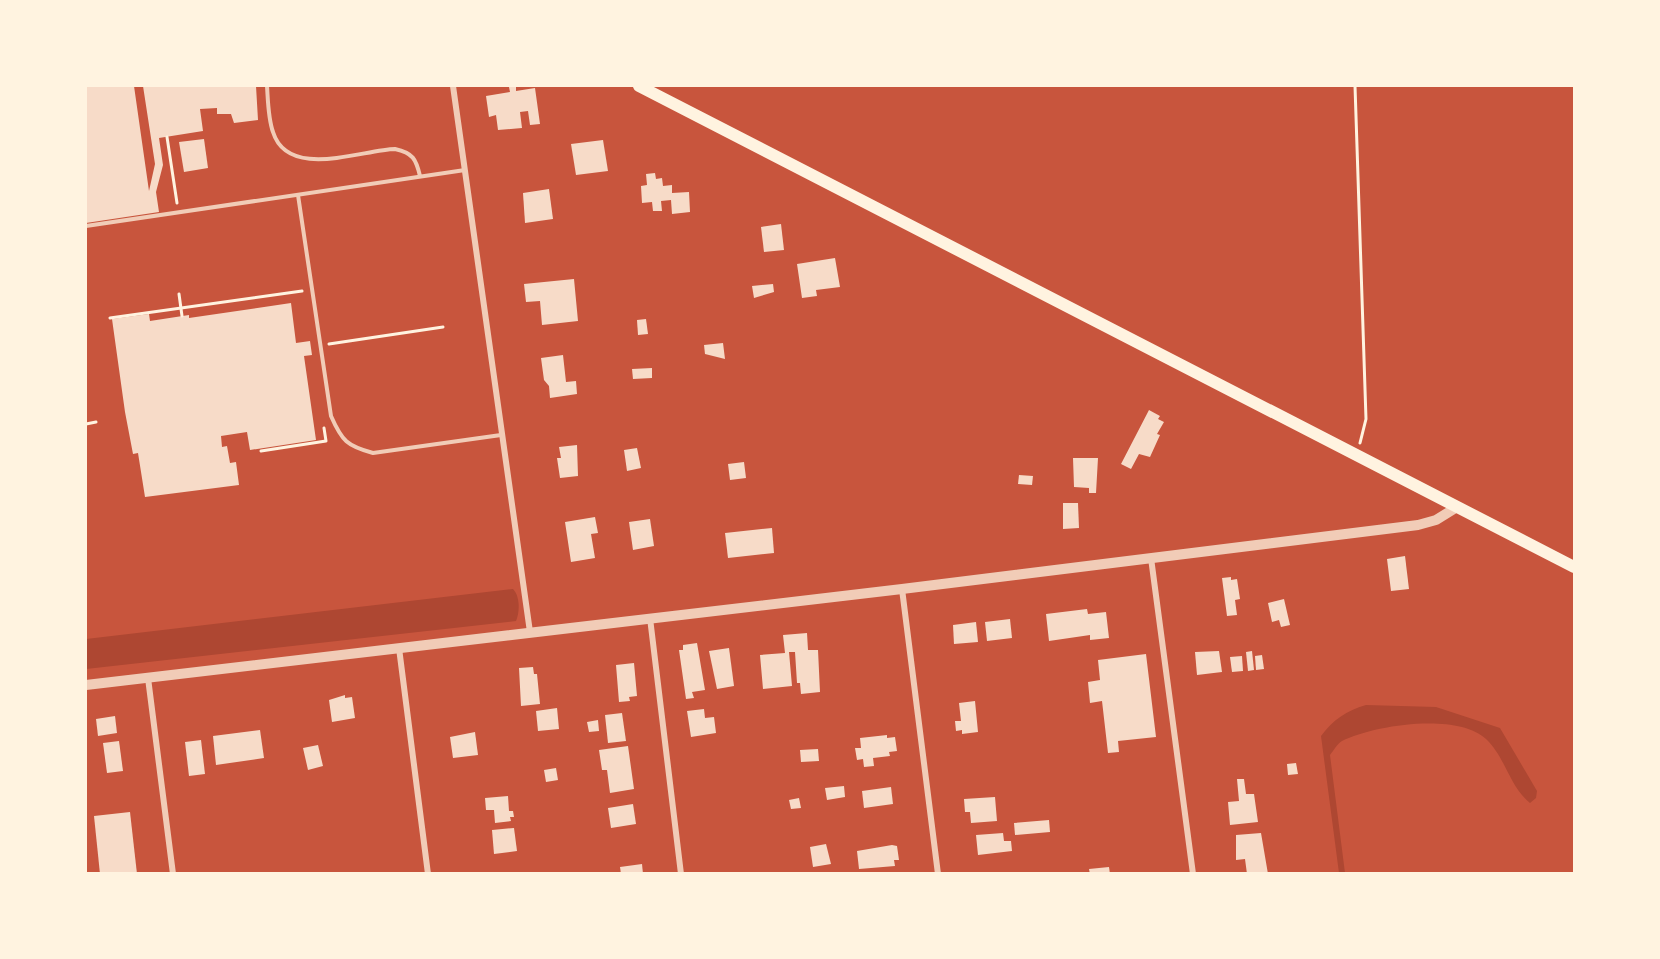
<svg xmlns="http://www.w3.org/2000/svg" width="1660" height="959" font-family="'Varela Round',sans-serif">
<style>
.green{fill:#ae4732}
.building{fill:#f7dbc8}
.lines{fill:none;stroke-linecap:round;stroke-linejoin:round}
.path{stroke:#fff3e0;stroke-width:3}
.service{stroke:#f1ccb7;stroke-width:4}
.minor{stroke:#f1ccb7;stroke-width:6}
.tertiary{stroke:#f1ccb7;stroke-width:10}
.secondary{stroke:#fff3e0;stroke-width:12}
</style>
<rect width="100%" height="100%" fill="#c8553d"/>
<!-- green -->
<g class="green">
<path d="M513,589C520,596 520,612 516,621L86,669V639Z"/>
<path d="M1366,705L1436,707L1500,728L1537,791L1536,798L1530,803C1509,786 1506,758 1486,739C1458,712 1373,725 1342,741C1337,744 1334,750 1330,755L1345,873H1339L1321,736C1334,719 1346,711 1366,705Z"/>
</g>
<!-- building -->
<g class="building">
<polygon points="86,86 134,86 149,191 155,164 143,86 256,86 258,120 234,123 231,114 217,114 217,108 200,109 203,131 159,138 163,165 156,192 159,212 86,223"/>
<polygon points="516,86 516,91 535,88 540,124 530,125 528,111 520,112 522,128 498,130 496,115 489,117 486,96 510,92 509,87"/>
<polygon points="204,139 208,168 184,172 179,142"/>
<polygon points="603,140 608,171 576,175 571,144"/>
<polygon points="655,173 656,179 662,178 663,186 672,185 672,193 689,192 690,212 672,214 671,200 661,201 662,211 653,211 652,202 642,203 641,186 647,185 646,174"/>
<polygon points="549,189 553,219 525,223 523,193"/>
<polygon points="781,224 784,250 764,252 761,227"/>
<polygon points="835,258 840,287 816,290 817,296 802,298 797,264"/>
<polygon points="574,279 578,321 542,325 540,301 526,302 524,284"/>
<polygon points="773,284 774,292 754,298 752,286"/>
<polygon points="291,303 296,343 310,341 312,355 304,356 316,440 250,450 247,432 221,436 222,447 227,446 230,463 236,462 239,485 145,497 138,453 133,454 125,412 112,319 149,314 150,321 189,315 189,318"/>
<polygon points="646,319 648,334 638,335 637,320"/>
<polygon points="723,343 725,359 705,354 704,345"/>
<polygon points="563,355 566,382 576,381 577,394 550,398 549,386 544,380 541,358"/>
<polygon points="652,368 652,378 633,379 632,369"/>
<polygon points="1149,410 1160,416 1158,419 1164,422 1157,434 1160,435 1150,457 1139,454 1131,469 1121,464"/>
<polygon points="577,445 578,476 560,478 557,458 561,458 559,447"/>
<polygon points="637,448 641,468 627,471 624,450"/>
<polygon points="1073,458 1098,458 1096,493 1089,493 1089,488 1074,487"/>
<polygon points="744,462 746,478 730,480 728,464"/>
<polygon points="1019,475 1033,476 1032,485 1018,484"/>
<polygon points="1063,503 1078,503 1079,528 1063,529"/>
<polygon points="595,517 598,533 591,534 595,558 571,562 565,522"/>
<polygon points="650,519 654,546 633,550 629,522"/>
<polygon points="772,528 774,553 728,558 725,533"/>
<polygon points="1405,556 1409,589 1391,591 1387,559"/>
<polygon points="1231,577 1231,580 1237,579 1240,599 1235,600 1237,615 1227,616 1222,578"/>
<polygon points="1284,599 1290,625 1281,627 1279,620 1272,622 1268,603"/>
<polygon points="1087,609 1088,614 1106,612 1109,638 1090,640 1090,635 1049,641 1046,614"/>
<polygon points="1010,619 1012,638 987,641 985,622"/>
<polygon points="976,622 978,642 954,644 953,625"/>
<polygon points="807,633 808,650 818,650 820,692 801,694 800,683 797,683 795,652 789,652 792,686 763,689 760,655 785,653 783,635"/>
<polygon points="697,643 705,690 692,692 694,698 686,699 679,650 683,650 683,645"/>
<polygon points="729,648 734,686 717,689 709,651"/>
<polygon points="1219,651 1222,672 1197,675 1195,652"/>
<polygon points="1252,651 1254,670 1248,671 1246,652"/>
<polygon points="1146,654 1156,737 1118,741 1119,752 1108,753 1102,701 1090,703 1088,682 1100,680 1098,660"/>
<polygon points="1262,655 1264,669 1256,670 1255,656"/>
<polygon points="1242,656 1243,671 1232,672 1230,657"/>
<polygon points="634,663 637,696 629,697 630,701 619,702 616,665"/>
<polygon points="533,667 534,674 537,674 540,704 521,706 519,668"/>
<polygon points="345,695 345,698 352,697 355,718 332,722 329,700"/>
<polygon points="975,701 978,732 962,734 962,730 956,731 955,721 961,721 959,703"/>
<polygon points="557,708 559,729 538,731 536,711"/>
<polygon points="704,709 705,718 714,717 716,733 691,737 687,711"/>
<polygon points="622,713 626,741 608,743 605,715"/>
<polygon points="115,716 117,733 98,736 96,719"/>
<polygon points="598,720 599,731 589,732 587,722"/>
<polygon points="260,730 264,758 216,765 213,736"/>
<polygon points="475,732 478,755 453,758 450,737"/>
<polygon points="887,735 887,738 895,737 897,751 889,752 890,756 873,758 874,766 864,767 863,759 857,760 855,748 861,748 860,738"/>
<polygon points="201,740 205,774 189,776 185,742"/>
<polygon points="119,741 123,771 107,773 103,743"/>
<polygon points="318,745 323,766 308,770 303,748"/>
<polygon points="628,746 634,789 610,793 607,770 602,770 599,750"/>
<polygon points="818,749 819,761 801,762 800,750"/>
<polygon points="1296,763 1298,774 1288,775 1287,764"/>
<polygon points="556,768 558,780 546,782 544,770"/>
<polygon points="1237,779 1244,779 1246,794 1254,794 1258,822 1230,825 1228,802 1239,801"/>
<polygon points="844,786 845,797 827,800 825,788"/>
<polygon points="891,787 893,804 864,808 862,791"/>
<polygon points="508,796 509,811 513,811 514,817 510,817 511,821 495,823 494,810 486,810 485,798"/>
<polygon points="995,797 997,821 971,823 970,812 965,812 964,799"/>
<polygon points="799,798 801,808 791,809 789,800"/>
<polygon points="633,804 636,824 611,828 608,808"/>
<polygon points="130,812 137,874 100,874 94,816"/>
<polygon points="1049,820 1050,832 1015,835 1014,823"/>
<polygon points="514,828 517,851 494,854 492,830"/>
<polygon points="1003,833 1004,841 1011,841 1012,851 978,855 976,835"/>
<polygon points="1261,833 1268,874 1247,874 1245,859 1236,860 1236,835"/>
<polygon points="826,844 831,864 813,867 810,847"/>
<polygon points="892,845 897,846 899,860 894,860 895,866 859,869 857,851"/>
<polygon points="642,864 643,874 621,874 620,867"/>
<polygon points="1109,867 1110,874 1090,874 1089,869"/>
</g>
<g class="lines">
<!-- path -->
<g class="path">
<polyline points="1355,86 1366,419 1360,443"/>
<polyline points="167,137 177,203"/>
<polyline points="179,294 182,316"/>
<polyline points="110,318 302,291"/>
<polyline points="329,344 443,327"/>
<polyline points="86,424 96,422"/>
<polyline points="261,451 326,441 324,428"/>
</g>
<!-- service -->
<g class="service">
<path d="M267,86C268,100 268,118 273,132C288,180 361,150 395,149C413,153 416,159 420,176"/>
<path d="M298,195L331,416C342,441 347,446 373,453L501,435"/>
<polyline points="86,226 465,170"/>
</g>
<!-- minor -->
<g class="minor">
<polyline points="453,86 530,632"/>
<polyline points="1151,558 1193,874"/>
<polyline points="902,589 938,874"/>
<polyline points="650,618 681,874"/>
<polyline points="399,648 428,874"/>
<polyline points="148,678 173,874"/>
</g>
<!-- tertiary -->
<polyline class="tertiary" points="86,685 902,589 1418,525 1436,520 1457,507"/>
<!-- secondary -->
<polyline class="secondary" points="639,86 1574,567"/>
</g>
<!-- border -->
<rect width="1660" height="959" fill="none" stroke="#fff3e0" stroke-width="174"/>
</svg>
